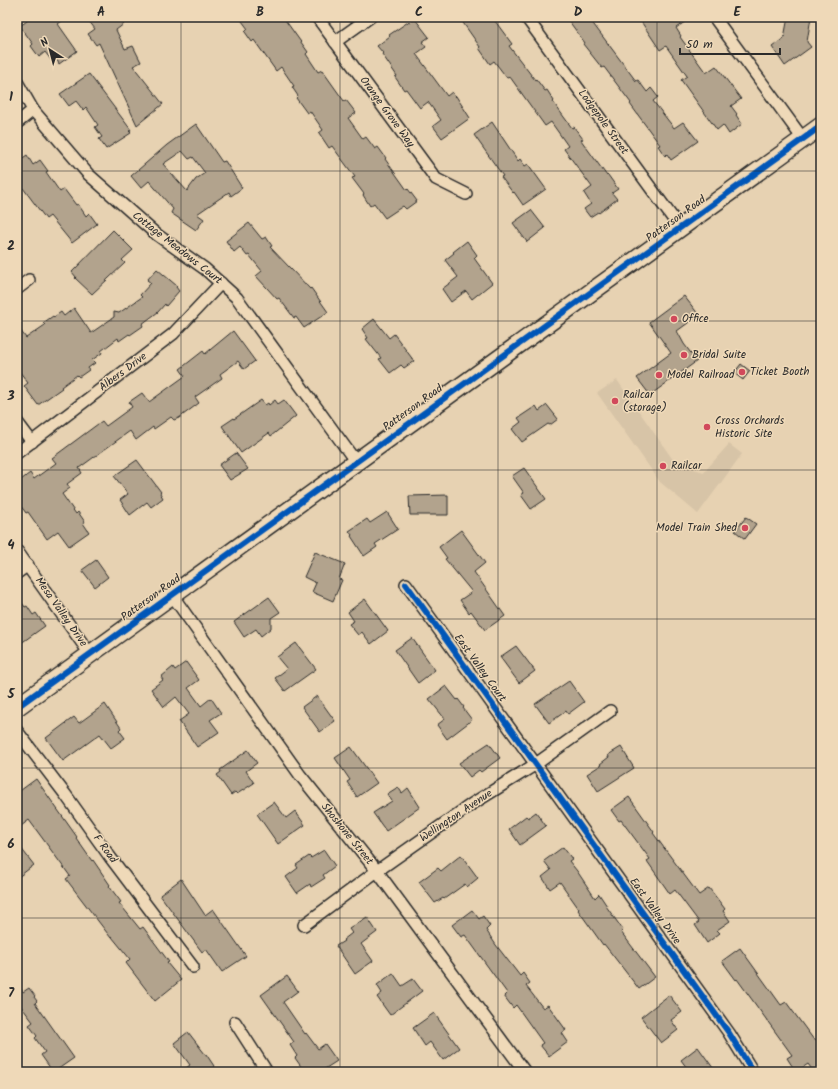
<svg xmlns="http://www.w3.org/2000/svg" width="838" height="1089" font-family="Kalam,sans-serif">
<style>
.built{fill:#d7c4a7}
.building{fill:#b2a38d;stroke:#2b2b2b;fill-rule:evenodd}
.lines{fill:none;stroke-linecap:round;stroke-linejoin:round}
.minor-casing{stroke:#2b2b2b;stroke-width:14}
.primary-casing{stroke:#2b2b2b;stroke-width:20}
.minor{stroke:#efd9b8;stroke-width:11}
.primary{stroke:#efd9b8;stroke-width:17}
.cycleway-casing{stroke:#efd9b8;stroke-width:8}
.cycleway{stroke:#0057b8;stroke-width:6}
.grid{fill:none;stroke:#2b2b2b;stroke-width:1;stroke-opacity:0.55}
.poi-dot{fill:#d1495b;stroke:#efd9b8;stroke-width:1.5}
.labels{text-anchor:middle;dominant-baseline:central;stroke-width:3;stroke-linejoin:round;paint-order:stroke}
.street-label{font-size:11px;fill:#2b2b2b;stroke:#efd9b8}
.poi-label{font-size:11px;fill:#2b2b2b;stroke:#efd9b8;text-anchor:start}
.neatline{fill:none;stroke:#2b2b2b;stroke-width:1.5}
.grid-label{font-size:13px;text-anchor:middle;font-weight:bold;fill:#2b2b2b}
</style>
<rect width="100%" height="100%" fill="#e7d2b2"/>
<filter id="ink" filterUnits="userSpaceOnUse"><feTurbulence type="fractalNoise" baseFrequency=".025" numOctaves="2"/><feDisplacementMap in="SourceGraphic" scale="8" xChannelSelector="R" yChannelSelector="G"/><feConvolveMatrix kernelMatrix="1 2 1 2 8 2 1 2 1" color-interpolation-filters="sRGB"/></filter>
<g filter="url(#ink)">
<!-- built -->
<polygon class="built" points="617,380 676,464 704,472 729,444 742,454 698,514 660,482 597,393"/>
<!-- building -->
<g class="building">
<polygon points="24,17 67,17 58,24 77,51 59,64 56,58 52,61 45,52 39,57 31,46 33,44 20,26 27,21"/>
<polygon points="86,17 119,17 124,24 116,30 125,49 133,46 141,62 133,66 163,104 137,125 99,43 96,45 88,34 95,29"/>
<polygon points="239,17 283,17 308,52 306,54 318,72 322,70 344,101 346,100 356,113 348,118 363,139 366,137 375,149 378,147 386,158 385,159 407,190 408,189 417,201 406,209 403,206 385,218 374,203 370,206 363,195 364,194 352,178 355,177 332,146 329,148 319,133 323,130 310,111 307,113 296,98 298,96 292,87 294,86 281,67 276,71 254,40 252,42 245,32 248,29"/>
<polygon points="459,17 492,17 512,44 509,46 535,80 536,79 545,91 547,90 554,101 553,102 572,128 574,127 583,139 581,140 607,176 608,175 618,189 612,193 617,199 599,213 598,212 590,217 584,209 591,204 584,193 592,187 564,149 568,146 551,122 545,126 510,77 507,78 494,61 490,64 479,48 480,47"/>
<polygon points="566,17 588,17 636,81 638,80 647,92 651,88 658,97 653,101 674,128 683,122 698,141 671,160 667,154 665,156 658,146 660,145 630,104 631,103 604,67 602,68 583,44 585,43"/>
<polygon points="638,17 692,17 676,28 681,36 680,37 706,73 716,66 741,99 731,106 737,114 736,115 742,124 729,134 723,125 717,130 681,80 687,76 666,46 660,50"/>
<polygon points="788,17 811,17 807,42 811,47 785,66 772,47 784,38"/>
<polygon points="415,19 429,37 422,42 426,47 416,54 447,96 452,92 455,97 456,96 470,118 442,138 433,126 441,120 428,102 420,108 406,89 404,90 395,77 397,76 382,54 383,53 377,46 390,36 389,35 408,22 409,23"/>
<polygon points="89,74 131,130 129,131 131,133 106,149 99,139 102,137 95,127 98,125 86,107 83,110 76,101 69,106 60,94"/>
<polygon points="492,122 518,161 520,159 525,166 528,164 546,189 523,205 514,192 513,193 501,177 503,176 474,135"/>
<path d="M196,124L222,162L225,161L242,188L231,196L229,192L197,214L204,219L196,230L171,213L173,209L149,181L141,188L131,176L167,145ZM182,151L189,159L193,157L205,173L196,179L187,191L163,164Z"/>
<polygon points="27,155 33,165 40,160 48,171 46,172 60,192 64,189 76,205 78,204 86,216 89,213 97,224 72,243 50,216 46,219 23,188 17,192 17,162"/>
<polygon points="531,210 545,228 527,242 513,223"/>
<polygon points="249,223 262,239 266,237 272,246 270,247 310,289 311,288 328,312 304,328 296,317 294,318 279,298 277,299 256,276 262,271 249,255 247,256 240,247 234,252 226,241"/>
<polygon points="113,230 133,250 122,260 125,263 92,294 75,278 76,277 72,272"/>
<polygon points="467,241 477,255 474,258 492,283 472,299 466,291 451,302 442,289 458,277 445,260 454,253 453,252"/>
<polygon points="157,269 177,286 176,287 179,291 166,306 165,304 158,312 142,324 143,326 130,335 129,334 119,341 118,338 101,351 102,353 92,360 95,363 88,368 89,370 79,377 77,375 61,387 62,388 38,405 24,386 28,383 17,368 17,326 26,338 45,325 43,323 53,316 54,317 61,312 64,316 74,308 91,333 114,317 114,312 119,313 142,297 140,295 151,283 147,280"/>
<polygon points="684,296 699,315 677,331 684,344 697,361 650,395 637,378 671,353 649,322"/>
<polygon points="374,319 389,338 394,334 414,361 404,368 401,365 390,373 379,359 381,358 366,339 368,338 362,329"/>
<polygon points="233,331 255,361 244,369 238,361 220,374 222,378 195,397 199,403 179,418 174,420 171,417 154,429 153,427 136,440 130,431 79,468 82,473 67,484 70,488 62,494 76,514 78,512 85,522 83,523 89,532 69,546 58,531 47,539 28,512 26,513 17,501 17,483 30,473 34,479 56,463 52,458 102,421 106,426 132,407 129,402 142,393 149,402 185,376 180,369 203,351 205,354"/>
<polygon points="741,364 750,371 743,380 734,373"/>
<polygon points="261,400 265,405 268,403 269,405 275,400 278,404 284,400 296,416 271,436 269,433 241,453 222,426 234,418 234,419"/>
<polygon points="547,405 558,419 550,425 548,424 522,442 512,429 521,422 518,418 536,406 539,411"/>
<polygon points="236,453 248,469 230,480 219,465"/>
<polygon points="137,460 161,492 160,493 163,498 151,507 147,502 130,515 120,500 128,494 114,476"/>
<polygon points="524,468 546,499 531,509 521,495 524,493 512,476"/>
<polygon points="448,495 448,515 410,515 409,496"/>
<polygon points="387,512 398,529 375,544 377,547 364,556 351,536 352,535 349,531 367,519 370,523"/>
<polygon points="746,517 756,524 745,539 735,531"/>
<polygon points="461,530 485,563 474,572 505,616 485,630 471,611 469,613 460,600 472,592 445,559 447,558 439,547"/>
<polygon points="315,552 345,564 339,579 342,580 333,601 312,592 316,583 304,577"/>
<polygon points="96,560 108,577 95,587 82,570"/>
<polygon points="17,596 25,607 27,606 33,615 36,613 45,626 17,646"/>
<polygon points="269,597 280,612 271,618 271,628 261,636 256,629 244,637 234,622"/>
<polygon points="365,599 388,631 371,644 362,632 358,635 349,624 354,621 348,612"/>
<polygon points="412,638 435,670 418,683 395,650"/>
<polygon points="296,643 316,669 285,691 275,678 287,669 277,657"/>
<polygon points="516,646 535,671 519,683 500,657"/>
<polygon points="186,662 199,680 188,688 201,706 211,698 221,713 210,720 219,732 197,747 179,721 189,714 176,697 164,707 151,689 163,680 161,677 173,667 175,670"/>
<polygon points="569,681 584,702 568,714 566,711 549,723 535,704"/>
<polygon points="446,686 457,700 458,699 464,707 463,708 472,720 447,739 437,725 445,719 429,699"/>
<polygon points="317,696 335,721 320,732 302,707"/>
<polygon points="105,704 121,728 119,730 125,738 111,748 100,734 63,761 46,738 74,717 79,723"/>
<polygon points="489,743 500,758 481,772 479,770 470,777 459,763"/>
<polygon points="351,747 377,783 357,797 347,782 350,780 335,758"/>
<polygon points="621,747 634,768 598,791 587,774 601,765 600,764 609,757 608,755"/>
<polygon points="248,750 257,763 246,771 254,783 237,794 235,792 231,795 217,775 221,772 220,770"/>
<polygon points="36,779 77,837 76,838 92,861 93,860 110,885 109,886 121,902 119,903 140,929 143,927 169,962 167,963 181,980 155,1001 126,963 130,959 112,937 111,938 66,879 70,876 29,820 17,829 17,793"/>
<polygon points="398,787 402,793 408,788 420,807 386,831 373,813 392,801 387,794"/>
<polygon points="629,797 654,832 653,833 699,895 709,888 725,909 723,911 730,921 717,930 720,933 707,943 695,925 699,922 675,890 670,894 647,861 650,859 621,820 619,821 611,810"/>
<polygon points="274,802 286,818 295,811 305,825 278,844 257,814"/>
<polygon points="536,812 546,826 520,845 509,829 526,816 528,818"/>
<polygon points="17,843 34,865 17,878"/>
<polygon points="563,847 572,859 569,861 577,871 595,898 599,894 607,906 606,906 623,930 621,932 655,977 639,989 604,944 603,945 578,910 579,909 560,882 550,889 542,877 551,870 544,861"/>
<polygon points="324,850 335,866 323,875 325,878 311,887 310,884 297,893 286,877 298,868 296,865 309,856 311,858"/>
<polygon points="461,855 478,878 467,887 465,884 444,899 443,898 435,903 419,882 438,868 441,871"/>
<polygon points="181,879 205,915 213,909 246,956 222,972 206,949 202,952 160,895"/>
<polygon points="472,910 479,919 483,916 490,926 486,930 496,945 520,976 523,973 530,983 526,986 543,1008 548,1005 566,1030 562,1033 568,1042 549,1056 540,1045 543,1043 516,1005 513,1008 504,996 507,993 491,971 465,935 461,937 452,925"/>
<polygon points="367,917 377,932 361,944 373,961 355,974 336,946 344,941 343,940 352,933 349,929"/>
<polygon points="740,948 781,1005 786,1002 814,1040 816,1039 821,1046 821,1072 814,1072 808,1064 796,1072 787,1058 792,1055 745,990 737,979 736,980 722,961"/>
<polygon points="393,973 402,986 413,979 422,991 390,1015 377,997 382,993 377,985"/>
<polygon points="287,976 298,991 283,1002 305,1034 306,1033 318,1049 325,1044 337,1061 320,1072 305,1072 295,1058 297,1056 290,1045 294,1042 261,995"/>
<polygon points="17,984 23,992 29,988 35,996 34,997 37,1001 35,1003 74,1058 54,1072 53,1072 41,1055 45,1052 35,1038 37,1036 29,1025 33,1022 17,1001"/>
<polygon points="669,995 682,1012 671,1020 678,1030 661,1043 641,1017"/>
<polygon points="434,1013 459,1048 443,1060 430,1042 425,1046 413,1028"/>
<polygon points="188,1032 205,1054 206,1054 218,1072 181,1072 190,1065 174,1043"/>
<polygon points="698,1047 716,1072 690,1072 681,1060"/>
</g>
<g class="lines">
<defs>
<g id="minor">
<polyline points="317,17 436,179 466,194"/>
<polyline points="526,17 680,228"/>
<polyline points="714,17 803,139"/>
<polyline points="335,42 370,17"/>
<polyline points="17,82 33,110 88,174 156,234 205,269 237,298 356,462"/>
<polyline points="17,123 33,110"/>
<polyline points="17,289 29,280"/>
<polyline points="17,422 32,442"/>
<polyline points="17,453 173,334 221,283"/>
<polyline points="17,551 90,654"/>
<polyline points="17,573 28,565"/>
<polyline points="406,584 729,1033 753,1072"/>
<polyline points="172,595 300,775 377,871 525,1072"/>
<polyline points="17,731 65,794 110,857 193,967"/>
<polyline points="304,925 377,871 472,804 536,764 610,711"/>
<polyline points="235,1022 267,1072"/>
</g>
<polyline id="primary" points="17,707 821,126"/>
</defs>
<!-- minor casing -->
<use href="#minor" class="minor-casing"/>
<!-- primary casing -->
<use href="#primary" class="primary-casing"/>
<!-- minor -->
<use href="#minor" class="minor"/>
<!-- primary -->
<use href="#primary" class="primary"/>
<defs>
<g id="cycleway">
<polyline points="406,584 729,1033 753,1072"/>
<polyline points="17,707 821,126"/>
</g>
</defs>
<!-- cycleway casing -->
<use href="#cycleway" class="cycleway-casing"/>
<!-- cycleway -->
<use href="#cycleway" class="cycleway"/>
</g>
</g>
<!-- grid -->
<path class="grid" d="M181,17V1072M340,17V1072M498,17V1072M657,17V1072M17,171H821M17,321H821M17,470H821M17,619H821M17,768H821M17,918H821"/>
<!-- markers -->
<g class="poi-dot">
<circle cx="674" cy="319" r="4"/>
<circle cx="684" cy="355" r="4"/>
<circle cx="742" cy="372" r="4"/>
<circle cx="659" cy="375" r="4"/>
<circle cx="615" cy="401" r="4"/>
<circle cx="707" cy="427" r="4"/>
<circle cx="663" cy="466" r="4"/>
<circle cx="745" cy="528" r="4"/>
</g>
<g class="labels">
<!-- street labels -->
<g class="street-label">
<text transform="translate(387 112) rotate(54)">Orange Grove Way</text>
<text transform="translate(603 122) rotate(54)">Lodgepole Street</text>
<text transform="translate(676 219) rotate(-36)">Patterson Road</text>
<text transform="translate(177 248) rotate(38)">Cottage Meadows Court</text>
<text transform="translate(123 372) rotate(-37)">Albers Drive</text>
<text transform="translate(413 408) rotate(-36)">Patterson Road</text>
<text transform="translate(151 598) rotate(-36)">Patterson Road</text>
<text transform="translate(61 612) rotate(55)">Mesa Valley Drive</text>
<text transform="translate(480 668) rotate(54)">East Valley Court</text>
<text transform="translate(456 816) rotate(-34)">Wellington Avenue</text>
<text transform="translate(347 834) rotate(51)">Shoshone Street</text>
<text transform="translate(105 849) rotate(54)">F Road</text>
<text transform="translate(655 911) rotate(54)">East Valley Drive</text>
</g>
<!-- poi labels -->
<g class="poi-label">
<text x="682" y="319">Office</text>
<text x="692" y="355">Bridal Suite</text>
<text x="750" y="372">Ticket Booth</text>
<text x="667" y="375">Model Railroad</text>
<text x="623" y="395">Railcar<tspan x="623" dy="13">(storage)</tspan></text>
<text x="715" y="421">Cross Orchards<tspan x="715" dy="13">Historic Site</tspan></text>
<text x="671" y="466">Railcar</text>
<text x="737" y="528" text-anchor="end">Model Train Shed</text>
</g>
</g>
<!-- margin -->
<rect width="838" height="1089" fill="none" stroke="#efd9b8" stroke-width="44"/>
<!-- north arrow -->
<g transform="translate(50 50) rotate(324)" stroke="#efd9b8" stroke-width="3" paint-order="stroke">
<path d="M0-3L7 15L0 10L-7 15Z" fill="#2b2b2b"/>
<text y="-6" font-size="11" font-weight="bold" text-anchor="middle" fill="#2b2b2b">N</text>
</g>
<!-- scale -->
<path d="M680 48v6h100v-6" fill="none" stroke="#2b2b2b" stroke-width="2"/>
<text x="686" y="48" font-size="12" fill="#2b2b2b" stroke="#efd9b8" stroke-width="3" paint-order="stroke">50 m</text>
<rect x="22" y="22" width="794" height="1045" class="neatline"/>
<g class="grid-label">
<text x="101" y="16">A</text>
<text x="260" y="16">B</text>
<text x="419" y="16">C</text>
<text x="578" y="16">D</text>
<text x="737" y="16">E</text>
<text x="11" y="101">1</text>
<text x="11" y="250">2</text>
<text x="11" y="400">3</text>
<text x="11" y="549">4</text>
<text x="11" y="698">5</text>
<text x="11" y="848">6</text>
<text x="11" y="997">7</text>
</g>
</svg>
